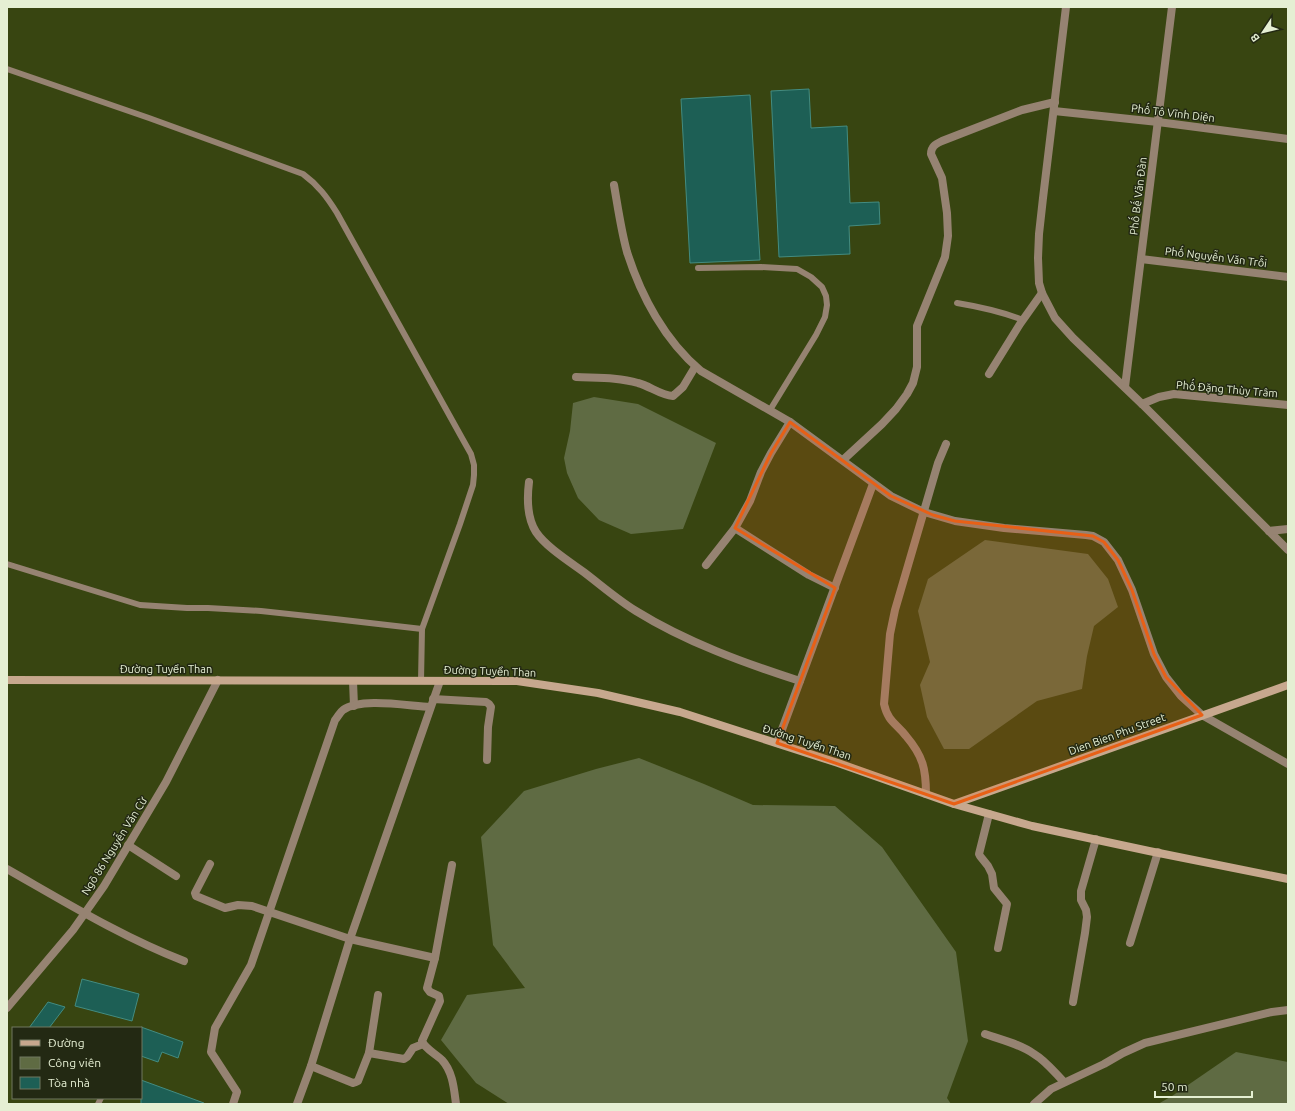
<svg xmlns="http://www.w3.org/2000/svg" width="1295" height="1111" font-family="Ubuntu,sans-serif">
<style>
.green{fill:#5f6b43}
.building{fill:#1d5f55;stroke:#438c81}
.lines{fill:none;stroke-linecap:round;stroke-linejoin:round}
.lane{stroke:#968372;stroke-width:6}
.street{stroke:#968372;stroke-width:8}
.secondary{stroke:#c7a88e;stroke-width:8}
.marked{fill:#e86016;fill-opacity:0.2;stroke:#e86016;stroke-width:3;stroke-linejoin:round}
.labels{text-anchor:middle;dominant-baseline:central;stroke-width:3;stroke-linejoin:round;paint-order:stroke}
.street-label{font-size:11px;fill:#e5efd3;stroke:#232913}
</style>
<rect width="100%" height="100%" fill="#384511"/>
<!-- green -->
<g class="green">
<polygon points="594,397 638,404 716,443 683,529 631,534 599,520 578,498 567,473 564,458 570,431 573,403"/>
<polygon points="985,540 1088,554 1108,579 1118,607 1094,626 1087,656 1082,689 1037,701 969,749 944,749 927,717 920,685 930,662 918,611 928,579"/>
<polygon points="639,758 704,784 753,805 835,806 882,847 956,952 968,1041 947,1098 951,1104 509,1104 476,1083 441,1040 467,995 525,988 493,945 481,837 524,791 596,769"/>
<polygon points="1236,1052 1288,1062 1288,1104 1158,1104 1172,1096"/>
</g>
<!-- building -->
<g class="building">
<polygon points="809,89 811,128 847,126 850,203 879,202 880,224 849,226 850,254 779,257 771,91"/>
<polygon points="750,95 760,260 690,263 681,99"/>
<polygon points="82,979 139,994 132,1021 75,1006"/>
<polygon points="48,1002 65,1007 49,1028 29,1028"/>
<polygon points="141,1027 183,1042 178,1058 162,1052 158,1062 141,1056"/>
<polygon points="141,1080 204,1103 203,1104 141,1104"/>
</g>
<g class="lines">
<!-- lane -->
<g class="lane">
<path d="M7,69L149,118L303,174C318,185 327,197 337,213L462,438L471,454L474,465V475L473,485L460,524L422,629"/>
<polyline points="698,268 761,267 797,269 811,277 822,287 826,296 827,305 825,317 816,335 770,410"/>
<path d="M957,303C981,307 1000,311 1023,320"/>
<polyline points="7,564 140,605 187,608 208,608 261,611 335,619 422,629 421,681"/>
<polyline points="98,1104 101,1098"/>
</g>
<!-- street -->
<g class="street">
<polyline points="1066,7 1043,198 1039,234 1038,258 1039,283 1042,293 1055,318 1073,338 1142,404 1288,550"/>
<polyline points="1054,111 1158,122 1288,139"/>
<path d="M614,185C618,208 621,230 627,252C641,296 665,341 701,371L790,422L891,496L924,512L955,521L1004,528L1086,535L1093,536L1104,542L1118,560L1132,590L1154,654L1166,677L1181,696L1202,715L1288,764"/>
<polyline points="1141,259 1288,277"/>
<polyline points="989,374 1020,324 1042,293"/>
<path d="M576,377C597,378 618,377 638,383C650,386 660,395 673,396L683,387L695,367"/>
<polyline points="1125,387 1172,7"/>
<polyline points="1142,404 1159,397 1174,394 1288,405"/>
<polyline points="790,422 771,453 761,472 750,501 735,528 809,575 835,588"/>
<path d="M843,460L882,424L896,409L907,394L913,383L917,367V326L945,257L948,236L947,213L942,178L931,154C931,146 936,144 942,141L1022,110L1055,102"/>
<path d="M529,482C527,498 527,518 536,532C546,547 570,562 585,573C602,586 618,600 636,611C686,642 744,663 800,681"/>
<polyline points="1269,531 1288,529"/>
<polyline points="706,565 735,528"/>
<polyline points="353,681 354,706"/>
<polyline points="433,699 486,702 489,704 491,707 488,727 487,760"/>
<polyline points="777,743 873,484"/>
<path d="M926,794C926,769 923,756 906,736C896,723 888,722 884,704L890,634L895,610L938,463L946,444"/>
<polyline points="989,814 979,854 980,856 988,866 992,874 994,888 1007,904 998,948"/>
<polyline points="128,845 176,876"/>
<polyline points="210,864 195,893 196,896 225,908 238,905 252,906 350,939 435,958"/>
<path d="M452,865L435,958L427,988L430,992L439,996L440,1001L422,1041C425,1049 436,1054 442,1060C453,1072 454,1089 456,1104"/>
<path d="M7,869C65,902 122,937 184,961"/>
<polyline points="1130,943 1158,852"/>
<polyline points="1073,1002 1085,933 1087,917 1086,910 1081,900 1081,891 1096,839"/>
<polyline points="7,1008 73,930 104,886 166,782 218,680"/>
<path d="M985,1034C1002,1040 1020,1044 1034,1054C1046,1061 1055,1073 1064,1082"/>
<polyline points="369,1053 404,1059 407,1057 413,1048 423,1044"/>
<polyline points="311,1066 353,1083 356,1082 358,1081 369,1053 378,995"/>
<path d="M233,1104L237,1092L211,1052L215,1028L251,965L335,720C338,717 340,712 343,710C361,697 408,706 430,707"/>
<polyline points="297,1104 311,1066 350,939 440,681"/>
<polyline points="1034,1104 1051,1089 1104,1064 1123,1053 1145,1043 1272,1012 1288,1010"/>
</g>
<!-- secondary -->
<g class="secondary">
<polyline points="7,680 517,681 598,693 680,712 838,763 954,804 1032,826 1149,851 1288,879"/>
<polyline points="954,804 1288,685"/>
</g>
</g>
<!-- marked area -->
<path class="marked" d="M790,422L891,496L933,515L955,521L1093,536L1104,542L1118,560L1132,590L1154,654L1166,677L1202,715L954,804L777,743L835,588L735,528L771,453Z"/>
<g class="labels">
<!-- street labels -->
<g class="street-label">
<text transform="translate(1173 113) rotate(7)">Phố Tô Vĩnh Diện</text>
<text transform="translate(1138 196) rotate(-83)">Phố Bế Văn Đàn</text>
<text transform="translate(1216 257) rotate(7)">Phố Nguyễn Văn Trỗi</text>
<text transform="translate(1227 389) rotate(5)">Phố Đặng Thùy Trâm</text>
<text x="166" y="669">Đường Tuyển Than</text>
<text transform="translate(490 671) rotate(2)">Đường Tuyển Than</text>
<text transform="translate(1117 734) rotate(-20)">Dien Bien Phu Street</text>
<text transform="translate(807 742) rotate(18)">Đường Tuyển Than</text>
<text transform="translate(114 846) rotate(-58)">Ngõ 86 Nguyễn Văn Cừ</text>
</g>
</g>
<!-- border -->
<rect width="1295" height="1111" fill="none" stroke="#e5efd3" stroke-width="16"/>
<!-- legend -->
<rect x="12" y="1027" width="130" height="72" fill="#232913" stroke="#717860"/>
<rect x="20" y="1040" width="20" height="6" fill="#c7a88e" stroke="#717860"/>
<text x="48" y="1047" font-size="12" fill="#e5efd3">Đường</text>
<rect x="20" y="1057" width="20" height="12" fill="#5f6b43" stroke="#717860"/>
<text x="48" y="1067" font-size="12" fill="#e5efd3">Công viên</text>
<rect x="20" y="1077" width="20" height="12" fill="#1d5f55" stroke="#717860"/>
<text x="48" y="1087" font-size="12" fill="#e5efd3">Tòa nhà</text>
<!-- north arrow -->
<g transform="translate(1263 32) rotate(235)" stroke="#232913" stroke-width="3" paint-order="stroke">
<path d="M0-3L7 15L0 10L-7 15Z" fill="#e5efd3"/>
<text y="-6" font-size="11" font-weight="bold" text-anchor="middle" fill="#e5efd3">B</text>
</g>
<!-- scale -->
<path d="M1155 1091v6h97v-6" fill="none" stroke="#e5efd3" stroke-width="2"/>
<text x="1161" y="1091" font-size="12" fill="#e5efd3" stroke="#232913" stroke-width="3" paint-order="stroke">50 m</text>
</svg>
